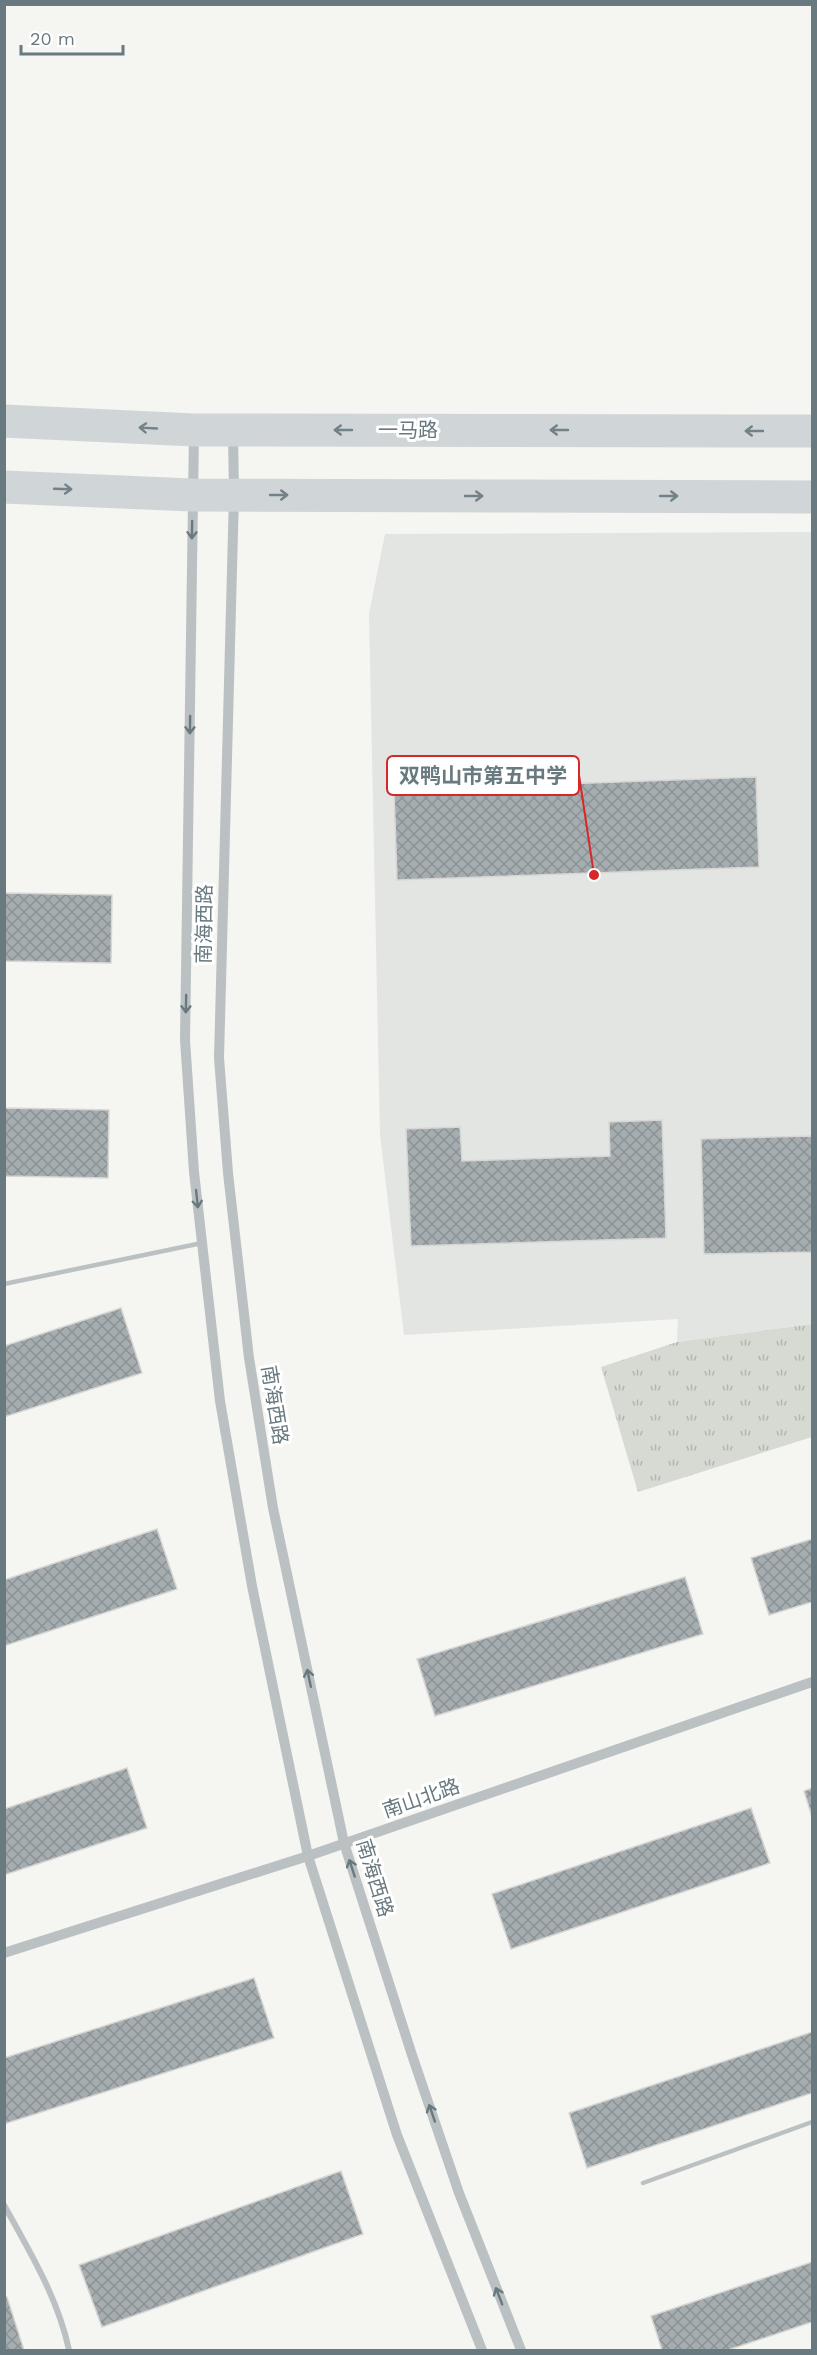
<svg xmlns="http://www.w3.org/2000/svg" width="817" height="2355" font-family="'Work Sans','Noto Sans SC',sans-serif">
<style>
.built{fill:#e3e5e3}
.park{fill:url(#park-tufts)}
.building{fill:url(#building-cross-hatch);stroke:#d7d6d5;stroke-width:1.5}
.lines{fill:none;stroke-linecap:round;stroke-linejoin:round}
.service{stroke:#bbc0c2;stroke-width:4.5}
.minor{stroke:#bbc0c2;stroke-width:6}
.tertiary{stroke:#bbc0c2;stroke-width:10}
.primary{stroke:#d0d5d7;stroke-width:33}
.oneway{stroke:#728288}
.oneway2{stroke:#68797f}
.labels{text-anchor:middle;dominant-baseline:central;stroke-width:6;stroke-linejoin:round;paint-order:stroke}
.street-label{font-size:20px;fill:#68797f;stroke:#fff}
.leader{fill:none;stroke:#d62828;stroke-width:2}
.callout-dot{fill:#d62828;stroke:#fff;stroke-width:2}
.callout{fill:#fff;stroke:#d62828;stroke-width:2}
.callout-label{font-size:21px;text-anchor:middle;font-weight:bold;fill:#68797f}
</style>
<defs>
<pattern id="park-tufts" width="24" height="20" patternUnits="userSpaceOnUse" patternTransform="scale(1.5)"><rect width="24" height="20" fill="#d6dad2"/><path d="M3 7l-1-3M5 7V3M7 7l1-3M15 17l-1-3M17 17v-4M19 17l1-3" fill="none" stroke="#b1b6b0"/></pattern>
<pattern id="building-cross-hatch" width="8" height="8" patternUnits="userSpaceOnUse" patternTransform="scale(1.5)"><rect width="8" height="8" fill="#a5adb0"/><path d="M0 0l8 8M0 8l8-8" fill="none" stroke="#8a9294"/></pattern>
</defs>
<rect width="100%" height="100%" fill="#f5f5f2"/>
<!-- built -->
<polygon class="built" points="812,532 812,1324 677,1342 678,1319 404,1335 380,1135 369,614 385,534"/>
<!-- park -->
<polygon class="park" points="812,1324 812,1437 638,1492 601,1367 677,1342"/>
<!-- building -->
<g class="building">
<polygon points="756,777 759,867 397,880 394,790"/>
<polygon points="4,893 112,895 111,963 4,961"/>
<polygon points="4,1108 109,1110 108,1178 4,1176"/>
<polygon points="662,1120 666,1238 411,1246 406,1129 460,1127 462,1161 610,1156 609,1122"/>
<polygon points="812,1136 812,1252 704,1254 701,1139"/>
<polygon points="121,1308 142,1373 4,1417 4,1346"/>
<polygon points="157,1529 177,1589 4,1646 4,1580"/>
<polygon points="812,1539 812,1602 769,1615 751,1558"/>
<polygon points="685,1577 703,1634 435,1716 417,1659"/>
<polygon points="127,1768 147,1828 4,1875 4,1809"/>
<polygon points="812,1788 812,1817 804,1791"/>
<polygon points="751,1808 770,1863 511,1949 492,1894"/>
<polygon points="254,1978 274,2038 4,2124 4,2058"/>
<polygon points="812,2032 812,2093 587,2168 569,2113"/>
<polygon points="341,2171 363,2234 102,2327 79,2265"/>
<polygon points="812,2262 812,2322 728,2350 662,2350 651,2316"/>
<polygon points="4,2297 7,2297 24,2350 4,2350"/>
</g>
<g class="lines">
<!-- service -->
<g class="service">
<polyline points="4,1284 202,1243"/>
<polyline points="643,2183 812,2122"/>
</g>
<!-- minor -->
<path class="minor" d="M4,2205C30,2252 58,2298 69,2350"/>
<!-- tertiary -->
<g class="tertiary">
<polyline points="194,433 185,1040 194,1172 220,1401 252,1586 308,1856 397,2135 482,2350"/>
<polyline points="233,433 234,495 219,1058 228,1173 249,1358 273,1508 344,1843 412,2055 459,2193 521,2350"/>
<polyline points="4,1953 308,1856 812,1682"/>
</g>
<!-- primary -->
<g class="primary">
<polyline points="4,421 194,430 812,431"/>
<polyline points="4,487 192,495 812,497"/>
</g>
</g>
<!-- one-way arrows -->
<defs><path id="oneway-shaft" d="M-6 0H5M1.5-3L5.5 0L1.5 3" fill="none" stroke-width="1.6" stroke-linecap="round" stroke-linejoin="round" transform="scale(1.5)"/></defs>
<g class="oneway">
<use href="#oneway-shaft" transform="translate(148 428) rotate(-177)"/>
<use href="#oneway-shaft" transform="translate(343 430) rotate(-180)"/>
<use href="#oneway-shaft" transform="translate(559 430) rotate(-180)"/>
<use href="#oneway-shaft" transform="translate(754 431) rotate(-180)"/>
<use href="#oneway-shaft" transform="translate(63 489) rotate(2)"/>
<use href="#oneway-shaft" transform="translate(279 495)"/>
<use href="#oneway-shaft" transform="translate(474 496)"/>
<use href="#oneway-shaft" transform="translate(669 496)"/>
</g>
<g class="oneway2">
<use href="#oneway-shaft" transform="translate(192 530) rotate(91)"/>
<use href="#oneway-shaft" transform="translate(190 725) rotate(91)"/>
<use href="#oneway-shaft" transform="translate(186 1004) rotate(91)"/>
<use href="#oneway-shaft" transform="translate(197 1199) rotate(84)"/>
<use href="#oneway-shaft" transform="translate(309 1678) rotate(-102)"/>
<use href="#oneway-shaft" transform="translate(352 1868) rotate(-108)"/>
<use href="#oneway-shaft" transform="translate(432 2113) rotate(-109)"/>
<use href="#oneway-shaft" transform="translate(499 2296) rotate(-111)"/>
</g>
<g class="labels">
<!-- street labels -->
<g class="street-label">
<text x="408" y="430">一马路</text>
<text transform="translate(204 924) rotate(-89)">南海西路</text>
<text transform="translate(275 1405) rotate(81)">南海西路</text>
<text transform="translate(421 1798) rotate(-19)">南山北路</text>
<text transform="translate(375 1878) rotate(73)">南海西路</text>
</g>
</g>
<!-- callouts -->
<path class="leader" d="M594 875L579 775"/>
<circle class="callout-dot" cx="594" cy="875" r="6"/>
<rect class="callout" x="387" y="756" width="192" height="39" rx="6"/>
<g class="callout-label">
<text x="483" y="783">双鸭山市第五中学</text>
</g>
<!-- border -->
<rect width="817" height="2355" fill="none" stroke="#68797f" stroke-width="12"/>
<!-- scale -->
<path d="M21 45v9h102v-9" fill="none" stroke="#68797f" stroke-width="3"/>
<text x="30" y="45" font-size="18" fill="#68797f" stroke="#ffffff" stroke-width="4.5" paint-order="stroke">20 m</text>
</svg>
